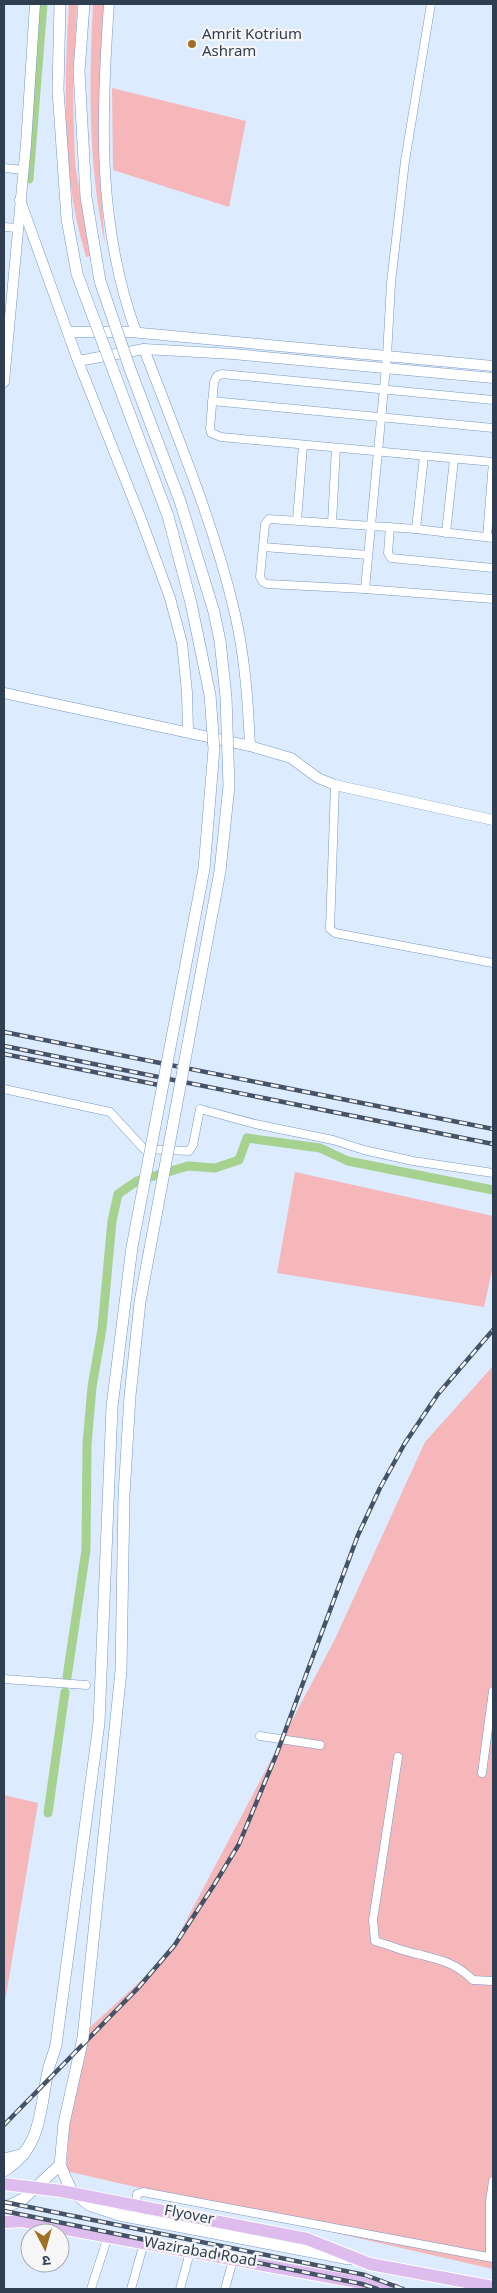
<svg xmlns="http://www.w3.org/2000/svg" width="497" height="2293" font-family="Georgia,'Noto Sans Devanagari',serif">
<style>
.green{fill:#f6b7ba}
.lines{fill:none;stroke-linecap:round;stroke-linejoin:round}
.canal{stroke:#a6d18f;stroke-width:9}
.minor-casing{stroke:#7698c4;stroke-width:9}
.tertiary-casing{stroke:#7698c4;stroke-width:11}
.secondary-casing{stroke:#7698c4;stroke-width:12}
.trunk-casing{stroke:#fff;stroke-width:14}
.minor{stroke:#fff;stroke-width:8}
.tertiary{stroke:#fff;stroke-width:10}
.secondary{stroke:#fff;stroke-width:11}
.trunk{stroke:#debcee;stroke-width:12}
.rail-casing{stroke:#455366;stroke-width:4.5}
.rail{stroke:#f6f6f6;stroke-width:2.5;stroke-dasharray:8;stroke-linecap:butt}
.secondary-bridge-casing{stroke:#7698c4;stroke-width:12;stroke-linecap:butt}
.trunk-bridge-casing{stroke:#fff;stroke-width:14;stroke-linecap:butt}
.secondary-bridge{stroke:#fff;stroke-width:11}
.trunk-bridge{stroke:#debcee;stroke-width:12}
.poi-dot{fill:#9f7023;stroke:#f6f6f6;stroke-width:2}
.labels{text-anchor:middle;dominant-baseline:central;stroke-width:4.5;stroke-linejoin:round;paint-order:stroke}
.poi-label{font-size:15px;fill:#303e51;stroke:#f6f6f6;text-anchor:start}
.street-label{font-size:15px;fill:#303e51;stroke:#f6f6f6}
</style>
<rect width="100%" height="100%" fill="#dcebfe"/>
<!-- green -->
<g class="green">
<path d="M69,4H77L73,95L75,164L90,256L86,257C81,239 76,220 73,201C63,136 65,70 69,4Z"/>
<path d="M93,4H105L101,68L99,167L105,244C88,161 89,87 93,4Z"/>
<polygon points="112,88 246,121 229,207 113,170"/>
<polygon points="295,1172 493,1216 493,1266 484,1307 277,1273"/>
<polygon points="493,1366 493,2269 66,2171 76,2040 167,1957 335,1639 425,1442"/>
<polygon points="4,1795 38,1803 4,2008"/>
</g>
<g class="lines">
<!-- canal -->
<g class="canal">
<polyline points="29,179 43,4"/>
<polyline points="67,1677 86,1550 87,1444 92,1387 102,1329 112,1221 118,1194 137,1181 188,1166 215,1168 239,1160 247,1138 320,1148 348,1161 493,1190"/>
<polyline points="48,1813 65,1692"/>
</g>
<defs>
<g id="minor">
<polyline points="4,168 23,170"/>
<polyline points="4,227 18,228"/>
<polyline points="493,400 222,374 217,376 214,382 210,428 211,433 221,437 493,462"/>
<polyline points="212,401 493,428"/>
<polyline points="297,520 303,445"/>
<polyline points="332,523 336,448"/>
<polyline points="390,527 388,553 391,558 493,568"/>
<polyline points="416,529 424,456"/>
<polyline points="446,533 454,459"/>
<polyline points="487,537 493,462"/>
<polyline points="493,538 416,529 269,519 265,524 260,577 263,582 267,584 365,589 493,599"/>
<polyline points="263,547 368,555"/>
<polyline points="365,589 387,356 391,283 405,161 431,4"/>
<polyline points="335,785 330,929 335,933 493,963"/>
<polyline points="4,1089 110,1112 144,1149 189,1151 193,1145 200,1109 255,1124 333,1140 364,1150 413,1161 493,1173"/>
<polyline points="4,1679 86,1685"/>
<polyline points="260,1736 320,1745"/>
<path d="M398,1757L373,1920L375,1941C389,1945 403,1951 417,1954C441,1960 454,1962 473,1980L493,1981"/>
<polyline points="482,1773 493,1691"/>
<polyline points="135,2209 137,2194 143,2192 493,2258"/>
<polyline points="490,2257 490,2201 493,2181"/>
<polyline points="91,2289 108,2236"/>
<polyline points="131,2289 144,2243"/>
<polyline points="180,2289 190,2252"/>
<polyline points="225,2289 233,2260"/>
</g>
<g id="tertiary">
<path d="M109,4C101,116 97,225 136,332"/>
<polyline points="20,200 78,361 141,519 170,598 182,643 187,692 188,731"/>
<polyline points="68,332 130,332 493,366"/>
<path d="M144,349C177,436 214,523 235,614C245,657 248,702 250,746"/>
<polyline points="78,361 144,349 233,354 493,378"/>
<polyline points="4,382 26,144 35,4"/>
<polyline points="4,693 250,746 291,758 318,778 335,785 493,820"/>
</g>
<g id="secondary">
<polyline points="83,2038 64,2123 60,2165 71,2190 89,2205 119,2215 349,2259"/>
<polyline points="4,2159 24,2154"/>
<path d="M4,2171C44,2146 39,2108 49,2067C51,2060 54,2053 56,2045"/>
<polyline points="4,2208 23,2199 60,2165"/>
</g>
<g id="trunk">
<polyline points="4,2222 22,2221 395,2289"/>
<polyline points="307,2239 370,2264 493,2287"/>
</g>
</defs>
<!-- minor casing -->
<use href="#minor" class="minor-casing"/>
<!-- tertiary casing -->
<use href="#tertiary" class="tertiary-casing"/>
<!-- secondary casing -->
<use href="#secondary" class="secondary-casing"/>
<!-- trunk casing -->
<use href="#trunk" class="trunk-casing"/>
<!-- minor -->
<use href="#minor" class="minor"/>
<!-- tertiary -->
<use href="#tertiary" class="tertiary"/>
<!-- secondary -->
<use href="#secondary" class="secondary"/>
<!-- trunk -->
<use href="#trunk" class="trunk"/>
<defs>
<g id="rail">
<polyline points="4,1032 493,1129"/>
<polyline points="4,1046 493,1144"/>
<polyline points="4,1054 164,1086"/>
<polyline points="4,2125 139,1987 174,1946 214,1885 239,1844 277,1753 358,1535 380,1488 405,1443 438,1394 493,1330"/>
<polyline points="4,2202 365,2275 403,2289"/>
<polyline points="4,2211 362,2284 377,2289"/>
</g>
</defs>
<!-- rail casing -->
<use href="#rail" class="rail-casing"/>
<!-- rail -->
<use href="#rail" class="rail"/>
<defs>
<g id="secondary-bridge">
<polyline points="83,2038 121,1671 124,1495 130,1396 140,1302 220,871 229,786 226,697 220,641 214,612 180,501 130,369 100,281 86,197 79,71 84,4"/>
<polyline points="56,2045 99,1723 112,1407 132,1247 204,869 214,749 210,695 191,603 168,516 77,274 67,219 58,90 60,4"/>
</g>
<polyline id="trunk-bridge" points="4,2184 61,2191 307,2239"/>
</defs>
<!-- secondary-bridge casing -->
<use href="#secondary-bridge" class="secondary-bridge-casing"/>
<!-- trunk-bridge casing -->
<use href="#trunk-bridge" class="trunk-bridge-casing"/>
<!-- secondary-bridge -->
<use href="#secondary-bridge" class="secondary-bridge"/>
<!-- trunk-bridge -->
<use href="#trunk-bridge" class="trunk-bridge"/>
</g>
<!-- markers -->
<circle class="poi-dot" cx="192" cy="44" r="5"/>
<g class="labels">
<!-- poi labels -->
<g class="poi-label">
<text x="202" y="35">Amrit Kotrium<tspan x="202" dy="17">Ashram</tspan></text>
</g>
<!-- street labels -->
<g class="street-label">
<text transform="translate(189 2216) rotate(11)">Flyover</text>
<text transform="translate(200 2253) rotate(10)">Wazirabad Road</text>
</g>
</g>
<!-- border -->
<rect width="497" height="2293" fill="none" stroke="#303e51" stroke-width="10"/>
<!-- north arrow -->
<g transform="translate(45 2248) rotate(174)"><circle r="24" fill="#f6f6f6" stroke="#a7acb4"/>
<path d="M0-4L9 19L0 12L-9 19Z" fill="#9f7023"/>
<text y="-8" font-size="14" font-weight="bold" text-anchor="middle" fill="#303e51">उ</text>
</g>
</svg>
